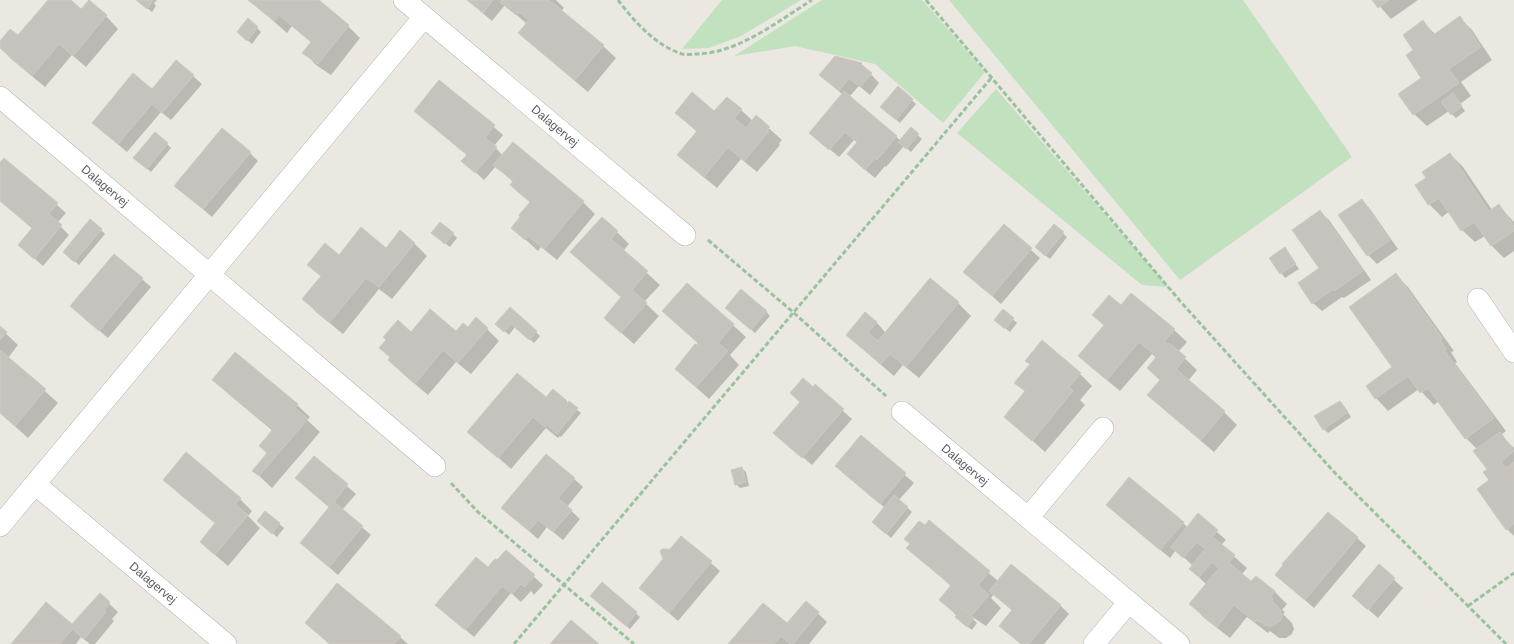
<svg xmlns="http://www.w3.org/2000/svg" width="1514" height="644" font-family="Helvetica,sans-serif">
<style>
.green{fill:#c1e1bf}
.shadow{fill:#0003}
.building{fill:#c6c3be;stroke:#cfc9c0}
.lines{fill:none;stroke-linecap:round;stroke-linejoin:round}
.street-casing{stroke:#b1b4b7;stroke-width:22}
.path{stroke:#99c2a1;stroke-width:3;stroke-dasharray:5 2.5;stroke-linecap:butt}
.street{stroke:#fff;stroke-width:21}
.labels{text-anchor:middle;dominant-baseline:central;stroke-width:5;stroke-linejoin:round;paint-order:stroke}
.street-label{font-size:12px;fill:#595d60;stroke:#fff}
</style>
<rect width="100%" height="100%" fill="#ebe8e1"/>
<!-- green -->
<g class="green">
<polygon points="722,0 801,0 741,36 709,48 682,49"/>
<polygon points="822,0 921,0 924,2 985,72 943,123 875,64 795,46 734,56"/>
<polygon points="949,0 1243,0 1352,157 1180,280"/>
<polygon points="996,89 1168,287 1142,285 957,133"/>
</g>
<!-- shadow -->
<g class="shadow">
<polygon points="49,0 69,0 81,10 106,16 118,29 86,67 72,55 45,87 10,58 0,47 0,43 18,37"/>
<polygon points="137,0 157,0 154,3 156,6 152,12"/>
<polygon points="249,0 317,0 348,26 360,38 331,75 316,65 304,52 312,43 292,26 287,33"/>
<polygon points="467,0 556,0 564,8 561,11 603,46 616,58 588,92 532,45 520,33 527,24 505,5 492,21"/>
<polygon points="1374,0 1418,0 1391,19"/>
<polygon points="1460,18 1472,30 1492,60 1461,82 1471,96 1460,104 1465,111 1456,118 1449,111 1427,126 1414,114 1423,78 1415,51 1423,22 1436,35"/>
<polygon points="257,28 261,32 252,44 243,36"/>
<polygon points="861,64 879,83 870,95 859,86 849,97 901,141 911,129 922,139 911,152 904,146 886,167 885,166 875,178 857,163 858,143 854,140 839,157 820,141 843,95 830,83"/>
<polygon points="193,76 202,84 171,120 161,112 127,152 102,131 152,91"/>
<polygon points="440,81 503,135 494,146 503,156 583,202 595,214 557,260 541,247 538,251 513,228 531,203 511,185 514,183 496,166 484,180 472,169 467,155 415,111"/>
<polygon points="898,88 916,104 900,123 886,111"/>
<polygon points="741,110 753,121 756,117 782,140 779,143 780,145 757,172 741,159 717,188 691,167 679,155 697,132 677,113 714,112"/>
<polygon points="167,144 171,148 151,172 139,162"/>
<polygon points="250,153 258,161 212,217 176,186"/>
<polygon points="1450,154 1463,167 1492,210 1499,206 1514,222 1514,251 1504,258 1492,246 1485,236 1475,242 1462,230 1450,211 1442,217 1429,204 1417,185 1428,178"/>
<polygon points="4,159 66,213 57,223 69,235 43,266 28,253 33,228 0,201 0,164"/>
<polygon points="1362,200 1370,209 1398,249 1377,264 1368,255 1340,215"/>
<polygon points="1320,212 1329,220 1371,280 1344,298 1342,297 1322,311 1313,303 1321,269"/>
<polygon points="1004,226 1040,258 1001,304 965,272"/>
<polygon points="1054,226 1067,237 1050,259 1040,251"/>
<polygon points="101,230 105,234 79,265 69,256"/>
<polygon points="617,232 629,244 623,251 660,285 644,302 659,316 634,344 618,330 622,298 571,252"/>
<polygon points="453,234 457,238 450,247 437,237"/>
<polygon points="414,243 427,256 392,299 379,289 343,334 316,312 304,299 322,277 309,265 339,256"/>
<polygon points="1285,249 1299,269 1285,278 1271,259"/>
<polygon points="115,256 151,287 108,338 81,315"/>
<polygon points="1396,275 1408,287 1454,351 1451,352 1457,362 1455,363 1506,431 1501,435 1514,448 1514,536 1507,529 1488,469 1478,450 1466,438 1439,401 1434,405 1419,389 1388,411 1376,398 1394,367"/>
<polygon points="930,280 958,303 971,316 919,378 903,365 894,376 860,347 848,335 876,322 886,333"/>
<polygon points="687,284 746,337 730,355 739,365 709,399 689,381 697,347 699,344 664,311"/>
<polygon points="1131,295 1174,330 1187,342 1178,352 1197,370 1188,381 1224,412 1237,425 1214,452 1161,407 1149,395 1161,380 1157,358 1152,354 1120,391 1092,368 1080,355 1105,326 1094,315 1121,307"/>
<polygon points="510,309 540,336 534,343 515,327 509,335 497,324"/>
<polygon points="766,311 770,316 755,333 731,312"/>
<polygon points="1004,311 1017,323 1010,332 1000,324"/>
<polygon points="0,328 18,345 8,358 58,403 28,438 0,413"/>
<polygon points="468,329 487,329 499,341 471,374 456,362 428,395 402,373 389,360 391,358 381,348 412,334 456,333"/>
<polygon points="1080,374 1092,386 1080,400 1085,405 1045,452 1006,417 1026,392 1016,382"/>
<polygon points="214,380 297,405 310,417 307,420 320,432 272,488 254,471 268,453 273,431 226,392"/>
<polygon points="815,386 852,419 812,465 784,441"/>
<polygon points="553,391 581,413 561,437 560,436 558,438 546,428 511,469 469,432 546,399"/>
<polygon points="1344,406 1351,417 1328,433 1324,429"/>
<polygon points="861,437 914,483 899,500 912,512 891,538 878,526 885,508 836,466"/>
<polygon points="314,458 356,494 342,510 371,535 338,575 301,543 330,508 297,478"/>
<polygon points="741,468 746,472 749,486 740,488 736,484"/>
<polygon points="574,479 583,487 567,507 580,519 563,540 547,527 538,539 503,508"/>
<polygon points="165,480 240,499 252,511 248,516 260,528 228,566 214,554 216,524 177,492"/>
<polygon points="266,513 284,528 277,537 263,525"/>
<polygon points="1116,513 1183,523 1188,528 1198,515 1226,540 1221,545 1247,568 1241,575 1251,583 1256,577 1275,592 1287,604 1282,610 1285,612 1283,614 1292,623 1294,629 1292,634 1286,638 1279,638 1270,631 1268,633 1247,617 1230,638 1203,617 1191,604 1207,585 1190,569 1193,566 1176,550 1170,558"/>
<polygon points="929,522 998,581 1011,565 1061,606 1069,614 1044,644 1021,644 1013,611 994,594 991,598 1001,608 986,626 974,618 973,619 977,623 972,630 960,621 957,616 940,600 951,586 921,560 908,548"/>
<polygon points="682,538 720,571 678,621 649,596 664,559"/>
<polygon points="1357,538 1366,546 1314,608 1285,583"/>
<polygon points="506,552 543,585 534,595 531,591 521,602 511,593 474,637 446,613"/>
<polygon points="1379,566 1403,588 1378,618 1362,604"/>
<polygon points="602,584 640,617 630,629 596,600"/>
<polygon points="100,595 118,612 112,619 114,621 95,644 90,644 81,637 76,644 13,644 72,626"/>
<polygon points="806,602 827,622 809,644 730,644 787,625"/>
<polygon points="306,623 400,637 408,644 329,644"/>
</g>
<!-- building -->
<g class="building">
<polygon points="48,0 71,0 81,9 89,0 107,15 73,56 59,44 32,76 0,48 0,41 10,29 18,35"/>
<polygon points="136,0 153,0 147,9"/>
<polygon points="248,0 319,0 349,25 318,64 302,53 311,42 279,15 274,21"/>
<polygon points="467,0 493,0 483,13"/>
<polygon points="502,0 549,0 604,45 575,80 518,33 529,20 519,12 516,15 500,2"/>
<polygon points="1372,0 1389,0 1378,8"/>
<polygon points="1460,16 1481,47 1449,69 1459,83 1413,115 1398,94 1421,78 1406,55 1413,50 1403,35 1423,20 1433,35"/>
<polygon points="248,18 258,27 247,41 237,32"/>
<polygon points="835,56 862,63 861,64 872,73 860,87 849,78 839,91 819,75"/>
<polygon points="176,60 194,75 162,113 152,104 118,144 92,123 133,73 152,89"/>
<polygon points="439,80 495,125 485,138 497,147 475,173 461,161 467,155 414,111"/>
<polygon points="898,86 913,99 896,120 880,107"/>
<polygon points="844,91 897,136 877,160 875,158 865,170 847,154 857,142 845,132 829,150 809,133"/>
<polygon points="692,92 714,111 727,97 742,109 734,118 746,128 756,115 770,127 767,130 769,131 744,161 728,147 704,177 677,155 697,131 675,113"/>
<polygon points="1453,93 1462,106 1451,115 1441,102"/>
<polygon points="911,127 919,134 906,149 898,142"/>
<polygon points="222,128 251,152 203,209 174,186"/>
<polygon points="155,132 168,143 147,169 133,158"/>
<polygon points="513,142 584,201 544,249 528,236 525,240 511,228 520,217 519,215 530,202 510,185 513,181 493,165"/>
<polygon points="1450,153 1489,211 1499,204 1514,226 1514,231 1491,246 1474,222 1461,231 1439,198 1428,205 1415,185 1426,178 1422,172"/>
<polygon points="4,158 58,203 49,214 62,225 34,259 18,245 32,228 0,201 0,162"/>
<polygon points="1362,199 1390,240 1367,256 1338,215"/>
<polygon points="1320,210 1363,271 1334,291 1333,289 1312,304 1298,283 1319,268 1292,230"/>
<polygon points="602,217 618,231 611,239 648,271 632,290 647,303 621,333 604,318 621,297 570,252"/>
<polygon points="90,219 102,229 74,262 63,252"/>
<polygon points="440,222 454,233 445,244 431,233"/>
<polygon points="1004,224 1032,248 992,296 963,272"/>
<polygon points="1054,224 1064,232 1045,256 1035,247"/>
<polygon points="361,227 386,248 400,230 415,243 379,287 366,278 330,322 302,299 321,276 307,265 325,243 339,255"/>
<polygon points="1285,247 1296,264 1280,274 1269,258"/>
<polygon points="114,254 143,278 99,331 70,306"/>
<polygon points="1396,273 1442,338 1440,339 1446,349 1444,350 1494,418 1465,439 1428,388 1420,393 1408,376 1375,399 1366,386 1392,367 1349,307"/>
<polygon points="930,278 959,302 906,367 890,354 881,364 846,335 865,312 877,322 868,332 878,341"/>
<polygon points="687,283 734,324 718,343 728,351 696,387 675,369 695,344 697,345 698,343 662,311"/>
<polygon points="741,289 767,311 751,330 725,308"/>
<polygon points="1131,293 1175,329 1164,342 1167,344 1169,343 1186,357 1176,369 1225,411 1201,440 1147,395 1160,380 1147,368 1157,356 1139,342 1107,380 1078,356 1104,325 1092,315 1109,295 1121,305"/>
<polygon points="510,307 537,331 529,340 511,324 504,332 495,324"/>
<polygon points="430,309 456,331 463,323 468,327 476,317 488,328 458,363 443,350 415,384 388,360 390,357 379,348 386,340 383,337 398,320 411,332"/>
<polygon points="1003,309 1014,318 1005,329 994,320"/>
<polygon points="0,326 7,332 0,340"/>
<polygon points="1042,340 1081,373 1069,387 1073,391 1032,441 1004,417 1025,391 1014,383 1030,364 1025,361"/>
<polygon points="0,350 46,389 15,426 0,413"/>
<polygon points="235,352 298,404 295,408 308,419 259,476 252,471 267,453 259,446 273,429 212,380"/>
<polygon points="517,373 546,397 553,389 567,401 545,427 533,417 498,458 467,432"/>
<polygon points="803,378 813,387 815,384 844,409 802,458 773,433 800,402 790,393"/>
<polygon points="569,401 578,408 557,434 548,426"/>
<polygon points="1340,401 1348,412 1323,430 1314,416"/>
<polygon points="1500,432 1514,451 1501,462 1506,468 1514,462 1514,524 1506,530 1477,489 1489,480 1483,472 1487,469 1473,451"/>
<polygon points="861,435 906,473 880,504 835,466"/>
<polygon points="186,452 241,498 235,504 248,515 215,555 200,542 215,523 163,480"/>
<polygon points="546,454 575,478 558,498 572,510 553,532 538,520 529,531 501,508"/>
<polygon points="314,456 348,484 334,502 363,526 329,567 300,543 329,507 295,478"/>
<polygon points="742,467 746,482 735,485 731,470"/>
<polygon points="1129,477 1184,522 1160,550 1106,505"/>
<polygon points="894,495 908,507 886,534 872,522"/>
<polygon points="265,511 280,523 272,534 257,521"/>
<polygon points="1328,512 1358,537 1305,600 1275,575 1283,565 1282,564"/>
<polygon points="1198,513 1218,530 1204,548 1197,542 1183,558 1171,547"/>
<polygon points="929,520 990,571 978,585 989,595 972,615 961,606 955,613 939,600 951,585 906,548 910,544 904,539 919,521 925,525"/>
<polygon points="681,536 712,561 669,613 639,588 663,559 660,551 662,549 670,549"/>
<polygon points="1214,538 1235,555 1229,563 1251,581 1256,576 1275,591 1271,597 1273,599 1272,601 1280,609 1282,616 1280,621 1273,626 1266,626 1257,620 1255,622 1234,605 1217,627 1189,604 1219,568 1212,562 1199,577 1189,569"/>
<polygon points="506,550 535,575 525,587 521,584 512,594 502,586 465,630 435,605 476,557 488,567 495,559 497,560"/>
<polygon points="1011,564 1061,605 1029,644 1021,644 999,626 1012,610 989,591"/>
<polygon points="1379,564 1395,578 1368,610 1352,596"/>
<polygon points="602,582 637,612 626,626 590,596"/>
<polygon points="337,583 401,636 394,644 330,644 305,623"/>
<polygon points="100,593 110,602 104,610 106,612 84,639 72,629 60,644 11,644 46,602 72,624"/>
<polygon points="806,601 819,612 793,644 790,644 781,636 774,644 728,644 763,603 787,623"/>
<polygon points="961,608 974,618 967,627 955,617"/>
<polygon points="571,620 599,644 550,644"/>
</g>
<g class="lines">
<defs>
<g id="street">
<polyline points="404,0 685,235"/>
<polyline points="0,97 435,466"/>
<polyline points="1478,299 1514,352"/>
<polyline points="902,412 1179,644"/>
<polyline points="35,484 226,644"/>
<polyline points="1028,518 1103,428"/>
<polyline points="0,526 424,17"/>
<polyline points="1094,644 1129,602"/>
</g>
</defs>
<!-- street casing -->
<use href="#street" class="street-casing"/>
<!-- path -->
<g class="path">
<path d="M618,0C635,22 655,45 682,54C687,55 693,54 698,54C740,52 778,21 812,0"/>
<polyline points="926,0 1180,301 1335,473 1506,644"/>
<polyline points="708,240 793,312 886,396"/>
<polyline points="451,483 478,512 634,644"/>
<polyline points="1468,606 1514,573"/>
<polyline points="514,644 992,77"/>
</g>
<!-- street -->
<use href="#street" class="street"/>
</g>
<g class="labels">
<!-- street labels -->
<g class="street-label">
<text transform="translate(555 126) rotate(40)">Dalagervej</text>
<text transform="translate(105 186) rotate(40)">Dalagervej</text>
<text transform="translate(965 465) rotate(40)">Dalagervej</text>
<text transform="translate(153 583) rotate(40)">Dalagervej</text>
</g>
</g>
</svg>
